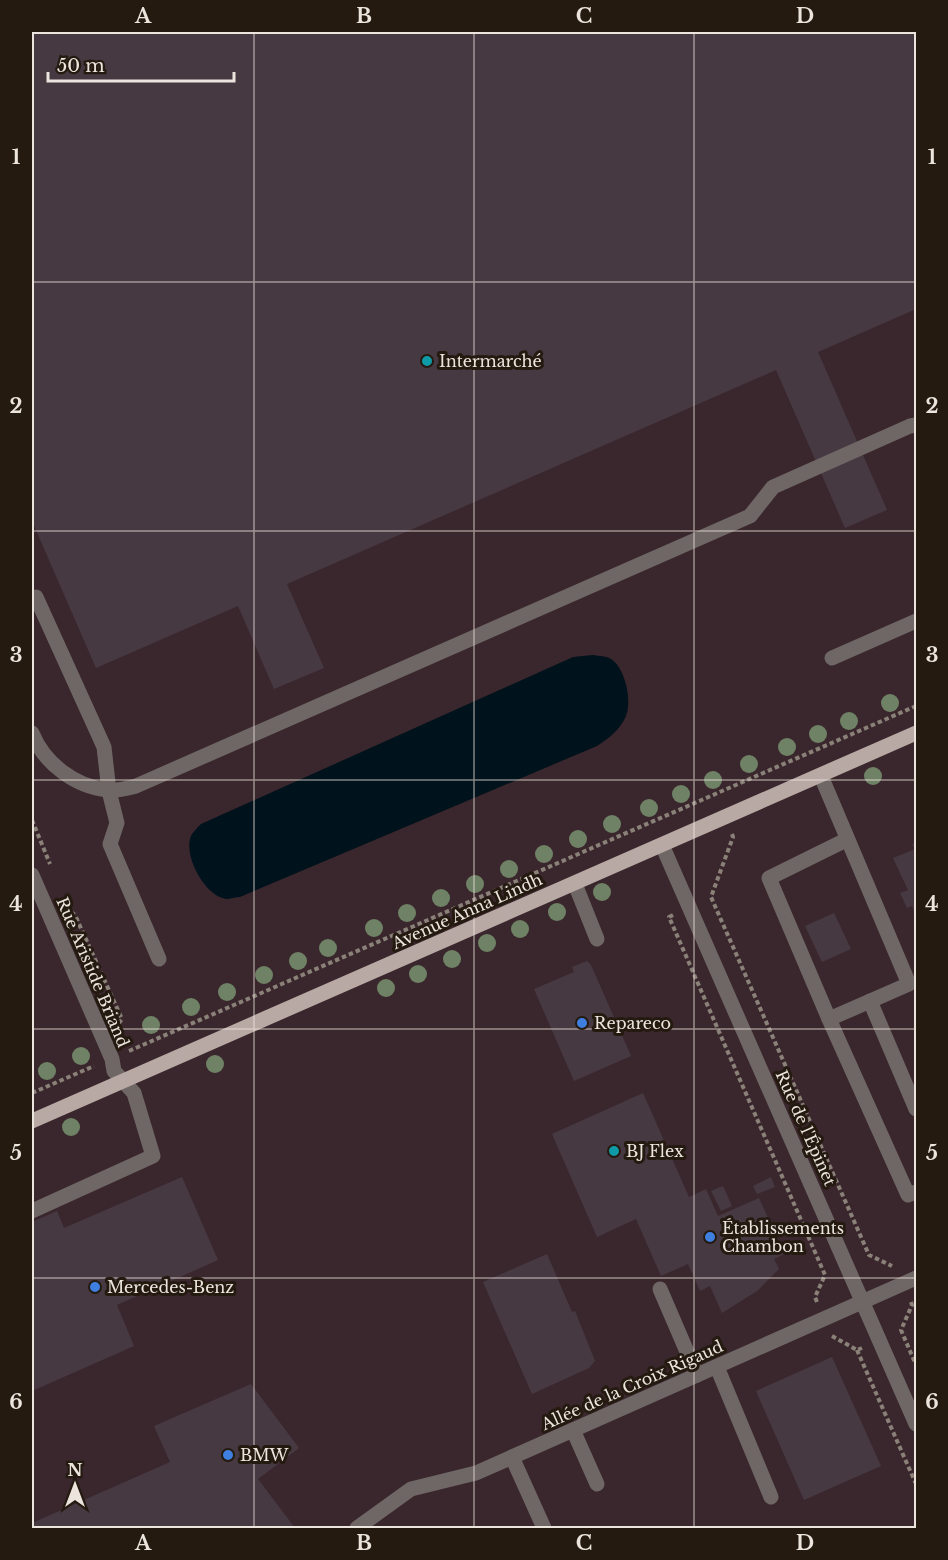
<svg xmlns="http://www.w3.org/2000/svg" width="948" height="1560" font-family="'Libre Baskerville',serif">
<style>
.industrial{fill:#3a272d}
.water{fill:#00121b}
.building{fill:#473942}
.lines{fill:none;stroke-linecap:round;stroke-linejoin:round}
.path{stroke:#8a8178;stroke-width:4;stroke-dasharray:4.5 3;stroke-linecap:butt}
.minor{stroke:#6f6765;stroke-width:15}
.major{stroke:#b9a9a4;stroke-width:15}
.tree{fill:#6f8266}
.grid{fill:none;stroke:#ece5de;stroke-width:1.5;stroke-opacity:0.55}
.culture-dot{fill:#0f9aa8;stroke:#241a10;stroke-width:2}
.shop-dot{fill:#3f7fe0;stroke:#241a10;stroke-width:2}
.labels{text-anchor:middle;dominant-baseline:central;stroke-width:6;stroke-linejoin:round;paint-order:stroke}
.poi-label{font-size:16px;fill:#ece5de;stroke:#241a10;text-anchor:start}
.street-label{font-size:16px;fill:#ece5de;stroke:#241a10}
.neatline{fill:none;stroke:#ece5de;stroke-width:2}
.grid-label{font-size:20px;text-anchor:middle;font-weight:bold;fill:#ece5de}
</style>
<rect width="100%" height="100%" fill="#2e2419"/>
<!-- industrial -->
<rect class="industrial" x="32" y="32" width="884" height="1496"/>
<!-- water -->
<path class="water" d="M593,655C599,656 607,656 611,659C626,669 632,701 626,716C620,730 609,738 597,746L240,897C236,897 230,899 226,899C205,896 185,858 190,839C191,834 197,828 201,824L573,657Z"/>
<!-- building -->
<g class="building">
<polygon points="32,32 916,32 916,309 818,352 887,510 845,528 776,370 287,584 324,668 274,689 238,606 96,668 32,521"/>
<polygon points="916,843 916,916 912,906 907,908 900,893 908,890 893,858 915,849 912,844"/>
<polygon points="834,913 851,949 822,962 805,926"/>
<polygon points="587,961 591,965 631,1056 574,1081 534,989 574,972 572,967"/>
<polygon points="643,1093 689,1197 706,1189 718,1216 759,1198 784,1254 774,1259 779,1269 757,1291 722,1313 710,1286 700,1291 688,1264 661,1276 636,1219 597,1237 552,1134"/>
<polygon points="182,1177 218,1260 117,1305 134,1346 32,1391 32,1222 57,1211 64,1228"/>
<polygon points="771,1177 775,1187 757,1194 753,1186"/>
<polygon points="723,1186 732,1206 721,1211 711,1191"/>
<polygon points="547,1254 572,1312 575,1311 595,1361 589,1368 532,1394 483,1282"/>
<polygon points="832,1357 881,1466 804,1500 756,1391"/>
<polygon points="251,1384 299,1448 258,1479 295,1528 32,1528 32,1523 170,1462 154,1426"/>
</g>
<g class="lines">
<!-- path -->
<g class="path">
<polyline points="32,820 50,864"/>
<polyline points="732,834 733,837 711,897 869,1255 892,1266"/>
<polyline points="71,912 75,915 122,1019 119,1023 120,1026"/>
<polyline points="673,915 669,917 825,1275 815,1297 817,1302"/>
<polyline points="129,1051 916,706"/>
<polyline points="32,1093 94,1066"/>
<polyline points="911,1302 912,1305 901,1330 916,1365"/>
<polyline points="832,1336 857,1350 862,1348"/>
<polyline points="857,1350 916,1484"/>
</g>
<!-- minor -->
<g class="minor">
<polyline points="36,597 104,747 109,791 117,823 110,844 159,959"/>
<polyline points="832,658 916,621"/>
<path d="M32,733C44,763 75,787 108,790C117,791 128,788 136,786L750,516L773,487L910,426L916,425"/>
<polyline points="821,776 909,984 829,1019 769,878 846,840"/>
<polyline points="662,845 916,1424"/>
<polyline points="32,875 112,1059 114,1071 134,1093 153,1156 32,1211"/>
<polyline points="575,884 597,939"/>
<polyline points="870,1001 916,1109"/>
<polyline points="829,1019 908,1195 916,1192"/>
<polyline points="660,1289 697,1375"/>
<polyline points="717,1367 771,1497"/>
<polyline points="573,1430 597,1484"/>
<polyline points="512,1457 544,1528"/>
<polyline points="357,1528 411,1489 476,1473 916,1278"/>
</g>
<!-- major -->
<polyline class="major" points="32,1121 916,733"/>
</g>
<!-- trees -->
<g class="tree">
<circle cx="890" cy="703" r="9"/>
<circle cx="849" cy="721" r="9"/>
<circle cx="818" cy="734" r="9"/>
<circle cx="787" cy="747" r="9"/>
<circle cx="749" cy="764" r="9"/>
<circle cx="873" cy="776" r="9"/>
<circle cx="713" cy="780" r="9"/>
<circle cx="681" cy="794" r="9"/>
<circle cx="649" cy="808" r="9"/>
<circle cx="612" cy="824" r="9"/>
<circle cx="578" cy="839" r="9"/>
<circle cx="544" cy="854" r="9"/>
<circle cx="509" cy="869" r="9"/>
<circle cx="475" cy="884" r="9"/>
<circle cx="602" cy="892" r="9"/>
<circle cx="441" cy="898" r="9"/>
<circle cx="557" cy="912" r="9"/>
<circle cx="407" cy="913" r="9"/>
<circle cx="374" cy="928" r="9"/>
<circle cx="520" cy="929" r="9"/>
<circle cx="487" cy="943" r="9"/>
<circle cx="328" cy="948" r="9"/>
<circle cx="452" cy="959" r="9"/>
<circle cx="298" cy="961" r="9"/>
<circle cx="418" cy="974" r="9"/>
<circle cx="264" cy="975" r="9"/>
<circle cx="386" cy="988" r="9"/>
<circle cx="227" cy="992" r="9"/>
<circle cx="191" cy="1007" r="9"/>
<circle cx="151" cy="1025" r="9"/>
<circle cx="81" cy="1056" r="9"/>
<circle cx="215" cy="1064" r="9"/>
<circle cx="47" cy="1071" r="9"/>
<circle cx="71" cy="1127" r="9"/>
</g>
<!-- grid -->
<path class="grid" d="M254,32V1528M474,32V1528M694,32V1528M32,282H916M32,531H916M32,780H916M32,1029H916M32,1278H916"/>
<!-- markers -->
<g class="culture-dot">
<circle cx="427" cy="361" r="6"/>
<circle cx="614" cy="1151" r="6"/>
</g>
<g class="shop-dot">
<circle cx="582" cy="1023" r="6"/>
<circle cx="710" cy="1237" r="6"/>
<circle cx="95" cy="1287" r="6"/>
<circle cx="228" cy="1455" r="6"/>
</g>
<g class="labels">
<!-- poi labels -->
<g class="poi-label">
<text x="439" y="361">Intermarché</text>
<text x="594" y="1023">Repareco</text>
<text x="626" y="1151">BJ Flex</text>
<text x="722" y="1228">Établissements<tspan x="722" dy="18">Chambon</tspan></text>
<text x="107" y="1287">Mercedes-Benz</text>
<text x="240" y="1455">BMW</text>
</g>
<!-- street labels -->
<g class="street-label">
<text transform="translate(467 911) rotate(-24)">Avenue Anna Lindh</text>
<text transform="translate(93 972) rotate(67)">Rue Aristide Briand</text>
<text transform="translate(806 1128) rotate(66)">Rue de l'Épinet</text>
<text transform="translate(632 1385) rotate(-24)">Allée de la Croix Rigaud</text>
</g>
</g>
<!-- border -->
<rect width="948" height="1560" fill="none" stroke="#241a10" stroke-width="66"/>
<!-- north arrow -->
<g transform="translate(75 1485)" stroke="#241a10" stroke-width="4.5" paint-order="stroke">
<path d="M0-4.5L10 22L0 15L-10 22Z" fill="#ece5de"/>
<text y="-9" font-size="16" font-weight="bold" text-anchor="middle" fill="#ece5de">N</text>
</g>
<!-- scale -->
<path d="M48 72v9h186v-9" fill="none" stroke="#ece5de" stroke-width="3"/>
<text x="57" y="72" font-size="18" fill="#ece5de" stroke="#241a10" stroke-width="4.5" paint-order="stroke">50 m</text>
<rect x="33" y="33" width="882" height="1494" class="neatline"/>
<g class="grid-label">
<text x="143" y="23">A</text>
<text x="364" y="23">B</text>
<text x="584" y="23">C</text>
<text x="805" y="23">D</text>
<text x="16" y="164">1</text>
<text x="932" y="164">1</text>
<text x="16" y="413">2</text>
<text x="932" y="413">2</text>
<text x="16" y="662">3</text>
<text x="932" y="662">3</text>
<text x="16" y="911">4</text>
<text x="932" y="911">4</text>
<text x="16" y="1160">5</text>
<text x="932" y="1160">5</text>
<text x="16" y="1409">6</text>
<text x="932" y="1409">6</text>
<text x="143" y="1550">A</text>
<text x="364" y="1550">B</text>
<text x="584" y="1550">C</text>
<text x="805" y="1550">D</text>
</g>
</svg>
